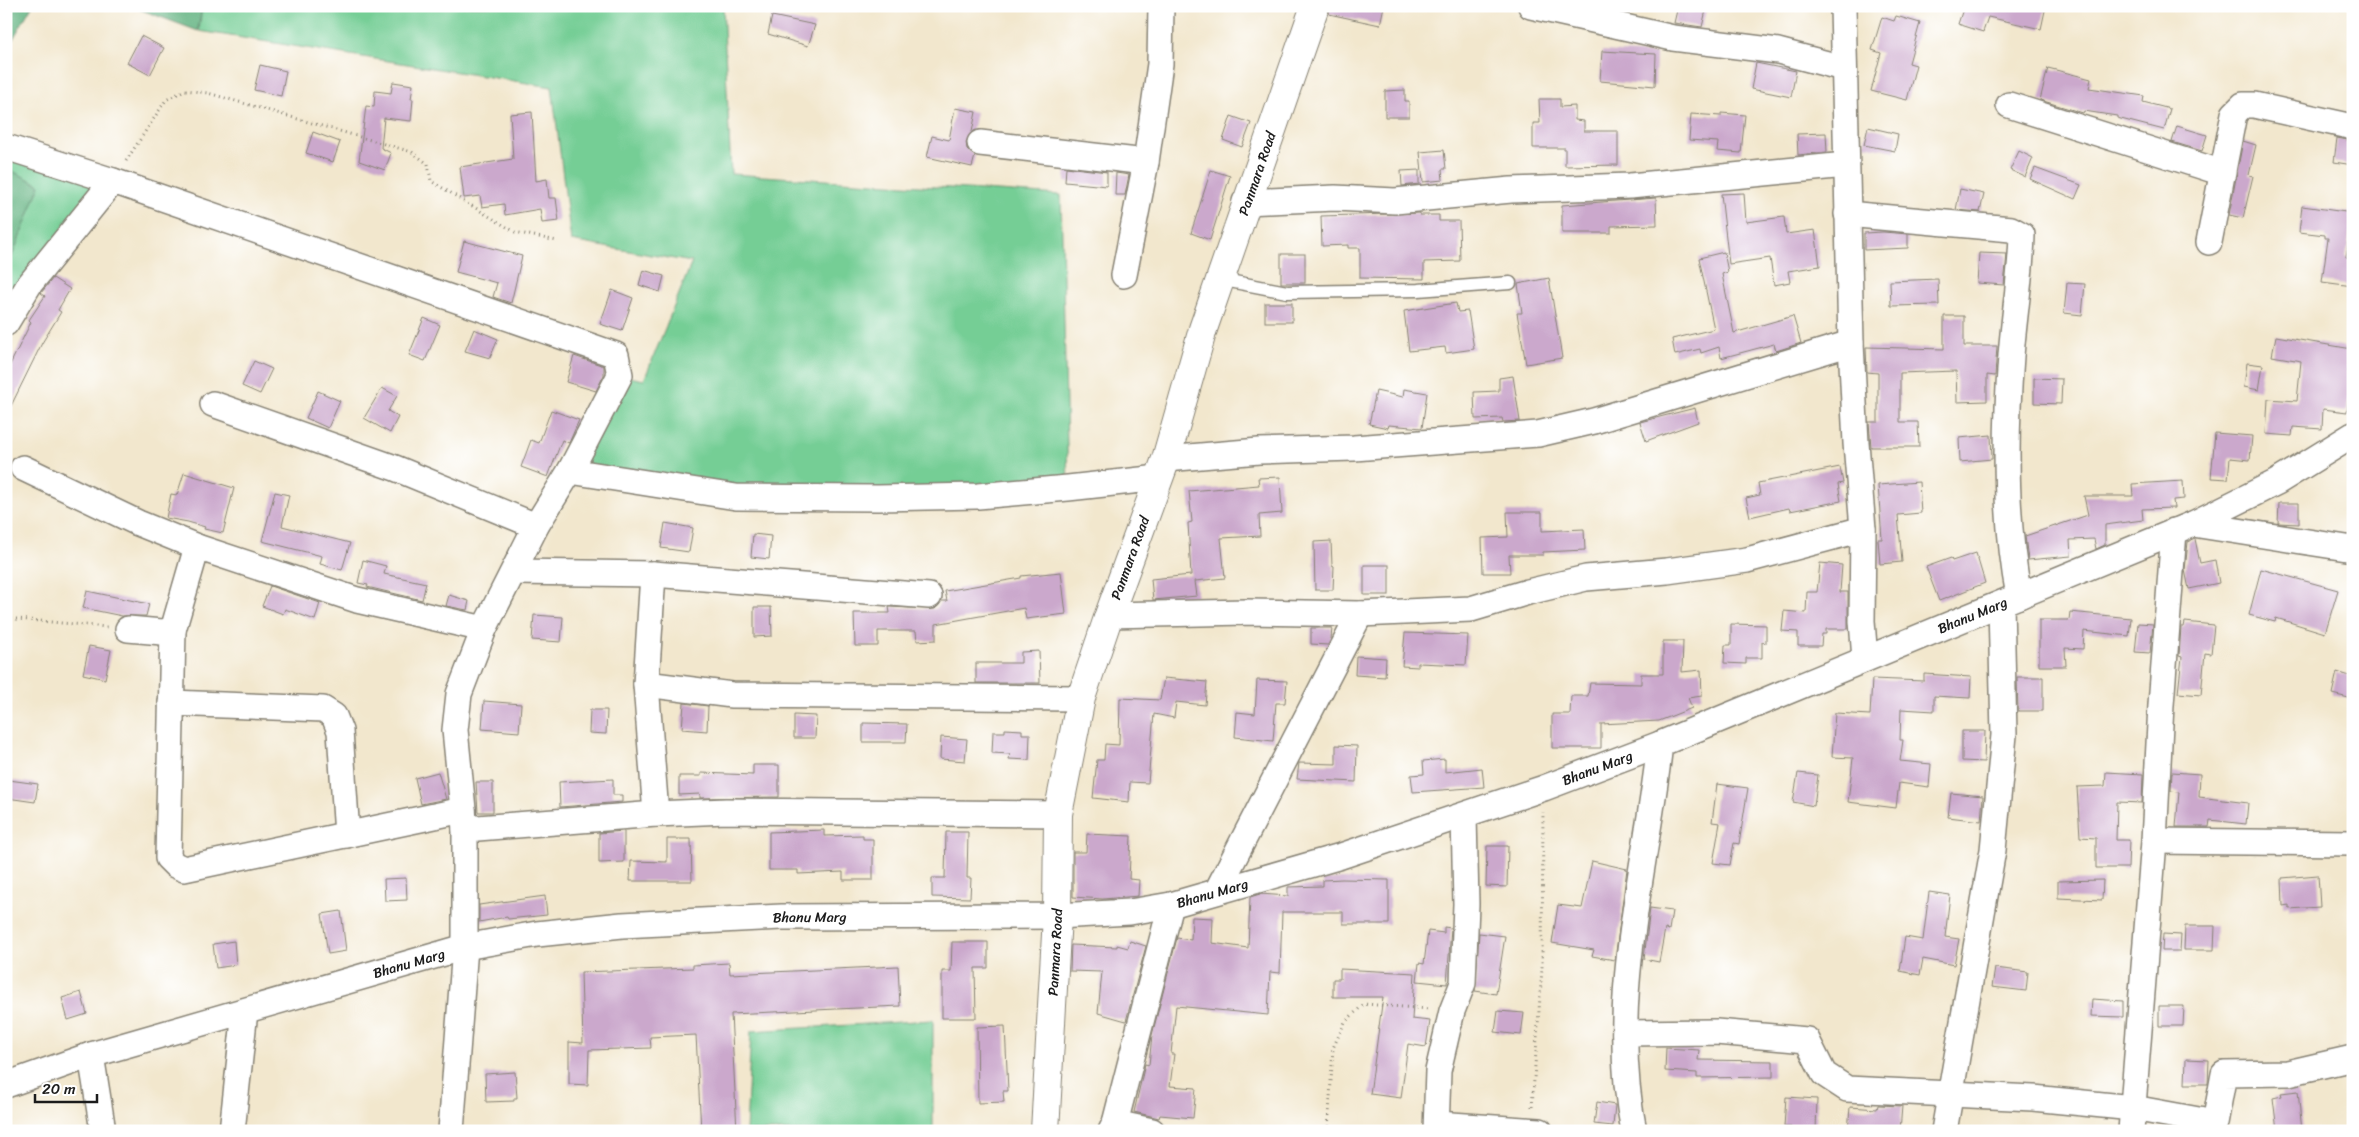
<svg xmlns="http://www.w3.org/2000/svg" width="2359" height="1137" font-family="Sriracha,sans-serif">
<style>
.green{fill:#74ce95;stroke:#487558}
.forest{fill:#5fb17e;stroke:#3e664d}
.building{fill:#cba8cc}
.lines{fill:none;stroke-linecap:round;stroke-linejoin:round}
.lane-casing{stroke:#878274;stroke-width:15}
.street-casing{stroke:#878274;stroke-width:28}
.secondary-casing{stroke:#878274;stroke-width:30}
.path{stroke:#878274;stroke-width:3;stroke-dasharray:1 4;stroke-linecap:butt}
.lane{stroke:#fff;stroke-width:12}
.street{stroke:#fff;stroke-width:25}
.secondary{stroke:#fff;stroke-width:28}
.labels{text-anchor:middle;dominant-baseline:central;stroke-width:4;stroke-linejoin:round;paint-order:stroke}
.street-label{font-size:14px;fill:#1c1c1c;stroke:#fff}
</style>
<rect width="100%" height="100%" fill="#fff"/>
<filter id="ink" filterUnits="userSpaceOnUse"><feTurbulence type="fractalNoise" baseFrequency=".02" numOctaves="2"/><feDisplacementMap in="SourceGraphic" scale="10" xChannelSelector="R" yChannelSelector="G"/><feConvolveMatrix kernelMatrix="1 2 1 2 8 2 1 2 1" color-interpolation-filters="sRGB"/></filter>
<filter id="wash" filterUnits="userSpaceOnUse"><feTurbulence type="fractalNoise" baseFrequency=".0096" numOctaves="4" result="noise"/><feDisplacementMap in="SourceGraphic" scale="20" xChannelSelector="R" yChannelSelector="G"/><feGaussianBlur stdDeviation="1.12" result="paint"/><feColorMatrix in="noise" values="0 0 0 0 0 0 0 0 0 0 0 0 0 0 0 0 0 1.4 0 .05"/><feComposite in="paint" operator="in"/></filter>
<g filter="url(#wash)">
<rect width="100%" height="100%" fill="#f2e7cd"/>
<!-- green -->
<g class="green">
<polygon points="202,6 723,6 731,174 1061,195 1068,488 878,498 570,471 620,375 644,380 692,262 571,241 552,87 199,31"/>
<polygon points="6,147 113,181 6,323 6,272 40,185 6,168"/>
<polygon points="933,1020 933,1131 746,1131 751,1031"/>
</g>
<!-- forest -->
<g class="forest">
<polygon points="6,6 32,6 6,51"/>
<polygon points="131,6 202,6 198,31"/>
<polygon points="6,168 40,185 6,272"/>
</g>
<g id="blocks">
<!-- building -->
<g class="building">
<polygon points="1330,6 1384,6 1380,25 1329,14"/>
<polygon points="1678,6 1707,6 1702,27 1674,23"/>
<polygon points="1964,6 2046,6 2041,29 1988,17 1983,32 1958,24"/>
<polygon points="772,16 815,25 808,46 768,34"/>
<polygon points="1896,16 1920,23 1909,63 1916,65 1907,100 1871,91 1881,53 1872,50 1882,17 1894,21"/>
<polygon points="141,36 164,48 150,75 127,63"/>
<polygon points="1602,51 1656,54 1655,86 1600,81"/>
<polygon points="1756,63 1796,71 1791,97 1751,89"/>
<polygon points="260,65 286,71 281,96 254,90"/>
<polygon points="2048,68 2091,79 2089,88 2144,96 2143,102 2170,109 2164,130 2117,118 2117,116 2084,111 2083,113 2040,100"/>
<polygon points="393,82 413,85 411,99 413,99 411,121 384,118 381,148 391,153 385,170 359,161 366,106 374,107 375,91 391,93"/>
<polygon points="1405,90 1405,101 1409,101 1409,117 1385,117 1385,91"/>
<polygon points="1539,99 1560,99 1560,107 1575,106 1575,120 1584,121 1584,131 1618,131 1618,165 1565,166 1565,148 1533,148 1533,123 1540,123"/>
<polygon points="955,108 976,112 972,132 966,142 967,149 975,156 972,167 927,157 932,136 949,140"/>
<polygon points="532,112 536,181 547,179 549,198 556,198 559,221 542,223 540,209 505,215 504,204 482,207 480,196 464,198 460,167 513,159 510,114"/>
<polygon points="1721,113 1745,115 1741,153 1717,151 1718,142 1689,140 1691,114 1721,116"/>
<polygon points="1231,116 1251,123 1242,147 1223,140"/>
<polygon points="2177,126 2207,135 2202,151 2172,142"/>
<polygon points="1868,127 1898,134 1895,151 1864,145"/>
<polygon points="313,132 340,142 333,162 306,153"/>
<polygon points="1826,133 1827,152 1798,155 1797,134"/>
<polygon points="2337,138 2353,141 2353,165 2334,162"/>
<polygon points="2243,141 2256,145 2249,175 2253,176 2243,218 2229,215"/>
<polygon points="1444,150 1446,169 1442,169 1443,180 1423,182 1420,152"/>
<polygon points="2019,151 2033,158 2025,177 2010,170"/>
<polygon points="1066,167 1107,172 1107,186 1065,182"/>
<polygon points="2035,168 2081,185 2075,199 2030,179"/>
<polygon points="1211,170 1230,176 1210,240 1191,233"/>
<polygon points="1419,170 1419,184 1402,186 1401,171"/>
<polygon points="1116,173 1129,175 1125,195 1115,195"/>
<polygon points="1960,189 1984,194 1980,212 1956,210"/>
<polygon points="1744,193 1746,222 1784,217 1786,234 1815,230 1820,266 1788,271 1790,282 1774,285 1770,258 1729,264 1721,194"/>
<polygon points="1656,198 1657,225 1611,226 1611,233 1562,233 1562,205"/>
<polygon points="2302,206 2353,213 2346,257 2353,258 2353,286 2322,282 2328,238 2325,238 2325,235 2299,232"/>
<polygon points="1420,213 1420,215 1439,215 1439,221 1459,221 1460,261 1424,262 1424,279 1360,278 1360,248 1348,248 1348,245 1322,246 1321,216"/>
<polygon points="1883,232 1908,234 1908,248 1864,250 1864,233"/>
<polygon points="464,241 522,256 511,303 493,297 497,283 456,272"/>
<polygon points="1724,252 1728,272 1722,274 1734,333 1793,316 1801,343 1776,351 1774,344 1721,358 1719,347 1701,353 1700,349 1675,355 1672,339 1714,329 1699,258"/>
<polygon points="1979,253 2007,254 2004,285 1977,283"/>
<rect x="1281" y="254" width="24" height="29"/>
<polygon points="643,270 664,276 660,292 639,285"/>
<polygon points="53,278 70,289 58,310 61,312 42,343 6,416 6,373 31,322 29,320 45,296 41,293"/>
<polygon points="1549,278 1562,358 1526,364 1517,313 1522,313 1518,284"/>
<polygon points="1938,279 1939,305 1891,306 1890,281"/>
<polygon points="2067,283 2085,284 2082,315 2064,313"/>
<polygon points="612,290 633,298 622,331 600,324"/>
<rect x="1265" y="303" width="27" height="19"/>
<polygon points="1456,303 1458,312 1468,311 1474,349 1446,353 1445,347 1409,351 1404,311"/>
<polygon points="1944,316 1964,316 1964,346 1997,346 1995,376 1987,375 1987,401 1957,402 1956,371 1900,373 1900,422 1918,422 1919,447 1871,447 1869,422 1878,422 1878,373 1867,372 1866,347 1944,349"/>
<polygon points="424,318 440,325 425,361 409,355"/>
<polygon points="474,329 498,339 490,358 465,351"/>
<polygon points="2276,336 2352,349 2348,372 2353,373 2353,395 2349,395 2347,412 2323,409 2322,429 2293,427 2292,436 2266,434 2268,399 2297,401 2301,361 2272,356"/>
<polygon points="574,356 604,366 604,375 596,391 566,382"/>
<polygon points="254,361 272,369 260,394 242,386"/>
<polygon points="2247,363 2263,365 2259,390 2244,387"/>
<polygon points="1513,376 1520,421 1503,422 1502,418 1475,419 1474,392 1499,391 1499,378"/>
<polygon points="2034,378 2062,379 2061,404 2034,403"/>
<polygon points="382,388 397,396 388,411 398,417 390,433 364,418"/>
<polygon points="1404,389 1427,393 1422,428 1389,425 1388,428 1369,424 1376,391 1403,397"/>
<polygon points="318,391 340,401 328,428 306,418"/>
<polygon points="1695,408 1698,422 1646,441 1640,422"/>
<polygon points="551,410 579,420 569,443 562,440 548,477 521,467 531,440 539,443"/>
<polygon points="2215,433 2252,436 2250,460 2230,458 2228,479 2211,478"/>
<polygon points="1991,435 1992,459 1960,462 1959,438"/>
<polygon points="1840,467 1843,483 1838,484 1841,501 1790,511 1789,508 1750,517 1746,498 1760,495 1758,483"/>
<polygon points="184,473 234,488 223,533 204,529 205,527 188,522 166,518 171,494 177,495"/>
<polygon points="1280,477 1282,513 1259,515 1260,536 1221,538 1225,578 1195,581 1197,596 1153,600 1151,579 1191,575 1188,523 1192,522 1189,491 1259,485 1258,478"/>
<polygon points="2183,481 2184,499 2173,500 2174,508 2142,509 2143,520 2105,525 2105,545 2096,549 2094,539 2070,540 2071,556 2028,560 2025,536 2088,515 2084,496 2133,496 2132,484"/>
<polygon points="1919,482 1921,513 1898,515 1902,562 1880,564 1878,539 1882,539 1878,485"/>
<polygon points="275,492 289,495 282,526 350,543 342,570 320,564 322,556 262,541"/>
<polygon points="2279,503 2299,503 2299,524 2278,523"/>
<polygon points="1507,512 1542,512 1542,531 1584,529 1585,550 1543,552 1543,555 1509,555 1510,573 1483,573 1482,538 1508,537"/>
<polygon points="665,523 693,528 689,552 661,548"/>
<polygon points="753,534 771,536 769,559 751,557"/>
<polygon points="2195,539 2200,563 2215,560 2219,583 2189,589 2185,570 2188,542"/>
<polygon points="1331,541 1332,565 1334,566 1333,590 1315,590 1314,542"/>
<polygon points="1976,553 1985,583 1939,601 1926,567 1951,558 1952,561"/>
<polygon points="363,560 386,566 384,574 426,583 422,600 367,587 368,585 358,583"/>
<polygon points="1820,563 1842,565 1840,592 1848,592 1848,629 1826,629 1826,634 1822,634 1821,646 1798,646 1798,632 1782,631 1784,611 1806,613 1807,592 1817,592"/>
<rect x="1364" y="565" width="25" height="30"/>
<polygon points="2261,569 2338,590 2325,633 2276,618 2275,622 2249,615"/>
<polygon points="1061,572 1066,614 1026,619 1024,608 936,624 936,640 917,641 916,631 878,631 878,646 855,646 854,613 890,613 889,607 935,609 942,601 947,601 945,591 1021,578 1021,576"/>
<polygon points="270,586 320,603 315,620 285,609 283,614 262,606"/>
<polygon points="87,591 149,604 146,616 122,616 83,608"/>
<polygon points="449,595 469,601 467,610 446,606"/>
<polygon points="754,607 771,607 772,636 754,637"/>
<polygon points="2070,612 2131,618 2129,636 2084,631 2083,649 2065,648 2066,666 2039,666 2039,620 2069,620"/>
<polygon points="534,615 563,617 561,642 532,640"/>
<polygon points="2185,622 2214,625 2211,654 2205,653 2201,695 2178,693 2182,657 2179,656 2181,627 2184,627"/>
<polygon points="2138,623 2153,624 2150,653 2135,652"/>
<polygon points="1731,624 1766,625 1766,643 1762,642 1762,658 1746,658 1746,664 1724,663 1725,645 1731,645"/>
<polygon points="1311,628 1332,628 1331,639 1328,645 1311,644"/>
<polygon points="1405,633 1468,635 1466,665 1418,663 1418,667 1402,666"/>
<polygon points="1663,641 1683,641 1682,672 1701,670 1702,696 1688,698 1692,708 1659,721 1601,724 1601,748 1552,748 1552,714 1570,714 1571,696 1588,696 1590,683 1641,684 1641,674 1663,674"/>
<polygon points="89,646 111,650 105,679 83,674"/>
<polygon points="1039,651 1040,683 976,683 976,663 1021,663 1021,652"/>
<polygon points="1356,656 1386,658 1385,677 1355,675"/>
<polygon points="2337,672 2353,677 2353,699 2332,694"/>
<polygon points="1924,674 1971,677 1970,698 1934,696 1934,711 1901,709 1900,740 1903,740 1900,761 1931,764 1929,787 1899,783 1896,808 1848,802 1853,758 1832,757 1835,713 1870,715 1872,679 1924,681"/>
<polygon points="2017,677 2043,677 2043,711 2018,711"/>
<polygon points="1164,678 1207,682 1205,705 1176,702 1174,718 1154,714 1148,783 1130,782 1129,802 1093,798 1097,760 1104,760 1105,744 1119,745 1120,698 1160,700"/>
<polygon points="1257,680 1287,681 1285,703 1276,703 1273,741 1235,737 1237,712 1255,714"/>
<polygon points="484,701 521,704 519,732 482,729"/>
<polygon points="684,703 708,706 707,731 682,729"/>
<polygon points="590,710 607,710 606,734 589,733"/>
<polygon points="794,715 816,716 815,738 794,738"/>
<polygon points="863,723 907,724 906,742 863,742"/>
<polygon points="1005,729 1022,730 1022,734 1030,734 1029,760 1009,759 1010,754 992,753 993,732 1005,732"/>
<polygon points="1962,731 1985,731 1984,762 1962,761"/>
<polygon points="941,737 967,739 965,761 940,759"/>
<polygon points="1336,745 1357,746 1356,782 1297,779 1299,763 1336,764"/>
<polygon points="1445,759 1445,772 1482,768 1484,787 1413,792 1411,775 1424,774 1423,761"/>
<polygon points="753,765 779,765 779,797 700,798 700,794 679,795 679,776 701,776 701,773 753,775"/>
<polygon points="438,772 446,799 421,804 415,778"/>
<polygon points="2106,772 2143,774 2142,803 2117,802 2116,840 2129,840 2128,868 2096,868 2096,838 2080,837 2077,787 2105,786"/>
<polygon points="2172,772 2200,774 2199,797 2248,803 2246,824 2210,820 2209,827 2176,827 2179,792 2171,791"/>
<polygon points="1798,773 1818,775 1814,806 1793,802"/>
<polygon points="613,779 613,795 622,795 622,802 560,807 559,782"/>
<polygon points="9,780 38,784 35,802 7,798"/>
<polygon points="476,782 493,782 493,812 478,812"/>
<polygon points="1717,784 1748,788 1739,844 1734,843 1730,865 1713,863 1720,823 1712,822"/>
<polygon points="1951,793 1983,796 1981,821 1948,817"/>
<polygon points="824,830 824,836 863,835 863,839 873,839 873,880 843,880 843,872 798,874 798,870 769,870 769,832"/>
<polygon points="624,831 624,862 599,863 599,833"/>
<polygon points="946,832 968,832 967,878 971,878 970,898 932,897 932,878 945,878"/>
<polygon points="1087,834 1131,836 1129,879 1139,880 1138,896 1103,899 1073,897 1073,852 1086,852"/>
<polygon points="667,839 691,839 692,881 630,881 631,861 667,862"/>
<polygon points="1487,846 1508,846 1507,887 1486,886"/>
<polygon points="1592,861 1627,869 1615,960 1592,956 1594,950 1552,943 1558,905 1582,908"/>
<polygon points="2318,875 2320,907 2289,909 2289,905 2283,906 2282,878"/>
<polygon points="406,878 407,900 385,901 384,879"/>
<polygon points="1342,879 1389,880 1389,924 1343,924 1343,912 1282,912 1280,973 1270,972 1268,1015 1176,1006 1171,1054 1174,1054 1170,1086 1196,1088 1193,1118 1160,1115 1159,1118 1134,1112 1145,1064 1149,1065 1152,1035 1177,938 1191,940 1192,917 1213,918 1212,943 1248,948 1250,897 1260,894 1288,896 1288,887 1323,886 1323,880"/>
<polygon points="2103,880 2102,900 2058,898 2058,881"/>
<polygon points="1929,892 1950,895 1945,937 1959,939 1954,965 1923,959 1920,975 1900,971 1905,937 1923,940"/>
<polygon points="545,896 547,915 508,919 507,917 479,922 479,905"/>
<polygon points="1650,908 1672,911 1669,930 1665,929 1659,962 1644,959"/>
<polygon points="341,911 346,951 328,954 322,914"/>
<polygon points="2185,926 2215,926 2214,950 2184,950"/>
<polygon points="1444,927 1451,928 1447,984 1417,981 1419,963 1424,964 1428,931 1444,933"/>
<polygon points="1479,933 1505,936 1496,994 1475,991"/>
<polygon points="2163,934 2181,935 2180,951 2162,951"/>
<polygon points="234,941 236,965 216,968 213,944"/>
<polygon points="1130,941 1146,946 1126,1021 1098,1013 1102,972 1070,971 1071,945 1117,947 1117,945 1128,948"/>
<polygon points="952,942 988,942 988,968 975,968 976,1018 942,1018 942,971 951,971"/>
<polygon points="729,963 730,974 898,966 900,1006 731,1014 737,1131 701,1131 696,1035 650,1037 651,1048 589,1050 588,1085 569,1084 569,1042 583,1043 581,972 693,968 693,965"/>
<polygon points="1995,968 2028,972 2026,991 1992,987"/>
<polygon points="1340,969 1415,973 1412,1019 1430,1021 1426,1047 1408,1044 1401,1098 1370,1094 1383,997 1333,997 1333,979 1340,979"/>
<polygon points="81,992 87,1014 68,1020 62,998"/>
<polygon points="2092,999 2123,1001 2123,1017 2091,1016"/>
<polygon points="2159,1006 2184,1006 2183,1026 2159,1026"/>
<polygon points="1498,1011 1524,1013 1521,1035 1495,1032"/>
<polygon points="1005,1026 1008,1091 1003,1091 1004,1102 978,1103 977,1027"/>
<polygon points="1666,1048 1699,1050 1698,1060 1773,1061 1773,1077 1697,1078 1697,1073 1665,1071"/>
<polygon points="2186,1059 2209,1060 2208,1084 2185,1084"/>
<polygon points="515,1072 517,1098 514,1098 514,1101 486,1102 485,1074"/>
<polygon points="2298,1091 2302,1131 2277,1131 2273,1098 2282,1096 2281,1093"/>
<polygon points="1786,1097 1817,1099 1816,1131 1791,1131 1791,1127 1784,1127"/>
<polygon points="1597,1102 1615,1105 1613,1126 1594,1124"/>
<polygon points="1878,1105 1902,1106 1900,1131 1848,1131 1850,1107 1877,1109"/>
</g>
</g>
</g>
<g filter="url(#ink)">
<use href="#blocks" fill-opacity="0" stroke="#878274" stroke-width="1"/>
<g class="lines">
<defs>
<polyline id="lane" points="1219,279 1287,292 1418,290 1510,283"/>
<g id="street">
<polyline points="1531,6 1673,38 1778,51 1843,68"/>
<polyline points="1843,6 1851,343 1856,443 1863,529 1862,621 1865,659"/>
<polyline points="2009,105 2223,173"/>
<polyline points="980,143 1146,162"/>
<polyline points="6,147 113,181 616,355 620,375 570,471 536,526 484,629 459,694 455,730 465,829 465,947 451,1131"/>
<polyline points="1245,202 1335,198 1395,201 1511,190 1630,186 1846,165"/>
<path d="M1847,214L2011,229L2022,235C2021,275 2014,316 2011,356C2005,435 2004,518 2019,596"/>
<polyline points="2209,242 2234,114 2243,105 2254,105 2353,127"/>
<polyline points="1124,275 1146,162 1160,64 1161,6"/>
<polyline points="6,323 29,285 113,181"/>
<polyline points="213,404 395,468 536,526"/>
<polyline points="1166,459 1259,451 1354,448 1538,434 1594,421 1851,343"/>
<polyline points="23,468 138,523 197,547 357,600 484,629"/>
<polyline points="570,471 736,497 878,498 978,496 1068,488 1159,478"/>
<polyline points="2193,524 2353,549"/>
<polyline points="514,572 653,574 929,596"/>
<polyline points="653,574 646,684 656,814"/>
<polyline points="1109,615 1246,612 1360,614 1471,609 1528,592 1586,578 1667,571 1747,560 1863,529"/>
<polyline points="128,629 162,632 173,630 197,547"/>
<polyline points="173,630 168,858 175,865 184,869 463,810"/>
<polyline points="646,684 732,695 1081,698"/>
<polyline points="171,703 323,709 334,716 340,731 347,835"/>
<polyline points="465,829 656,814 726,811 1058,814"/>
<polyline points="2154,841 2353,843"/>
<polyline points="1217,891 1360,614"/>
<polyline points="1625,1033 1716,1032 1807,1040 1824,1074 1847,1089 2033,1098 2133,1108 2215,1123 2224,1074 2288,1073 2353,1058"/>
<polyline points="91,1055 103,1131"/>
<path id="s1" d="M6,1085L91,1055L465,947L537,934L622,925L782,917L1057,916L1130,912L1171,905L1341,856L1544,788L1660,744L2193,524L2277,482L2353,435"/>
<polyline points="1115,1123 1152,1131"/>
<polyline points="1437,1124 1540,1131"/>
<polyline points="232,1131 245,1011"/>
<polyline points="1111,1131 1115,1123 1171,905"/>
<polyline points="1436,1131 1438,1071 1452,1011 1463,983 1466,904 1464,816"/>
<path d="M1634,1131C1607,1002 1646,872 1660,744"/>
<polyline points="1944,1131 1993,850 2004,735 2001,604"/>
<polyline points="2131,1131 2154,841 2161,705 2174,531"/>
</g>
<g id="secondary">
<path id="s2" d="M1045,1131L1057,916L1058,814L1081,698L1109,615L1166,459L1203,329L1315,6"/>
</g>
</defs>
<!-- lane casing -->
<use href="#lane" class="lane-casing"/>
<!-- street casing -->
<use href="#street" class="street-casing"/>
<!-- secondary casing -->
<use href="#secondary" class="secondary-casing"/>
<!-- path -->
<g class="path">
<polyline points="126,161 166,100 185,90 208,93 412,152 428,164 431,181 515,232 557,241"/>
<polyline points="6,618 107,627"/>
<polyline points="1532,1107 1542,969 1543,812"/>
<polyline points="1328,1131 1333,1048 1345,1022 1364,1004 1429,1009"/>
</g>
<!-- lane -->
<use href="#lane" class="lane"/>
<!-- street -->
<use href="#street" class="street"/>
<!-- secondary -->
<use href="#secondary" class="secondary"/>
</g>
</g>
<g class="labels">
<!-- street labels -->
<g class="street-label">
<text stroke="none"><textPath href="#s2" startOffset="989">Panmara Road</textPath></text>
<text stroke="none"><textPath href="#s2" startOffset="584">Panmara Road</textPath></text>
<text stroke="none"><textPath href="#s1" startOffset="2041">Bhanu Marg</textPath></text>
<text stroke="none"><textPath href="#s1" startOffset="1636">Bhanu Marg</textPath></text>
<text stroke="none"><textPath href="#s1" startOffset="1231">Bhanu Marg</textPath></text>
<text stroke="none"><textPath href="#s1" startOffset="826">Bhanu Marg</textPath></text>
<text stroke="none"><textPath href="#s2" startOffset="179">Panmara Road</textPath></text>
<text stroke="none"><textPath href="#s1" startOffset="421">Bhanu Marg</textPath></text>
</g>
</g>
<!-- margin -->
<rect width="2359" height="1137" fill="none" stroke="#fff" stroke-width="25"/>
<!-- scale -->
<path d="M35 1094v8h62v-8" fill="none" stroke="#1c1c1c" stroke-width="2.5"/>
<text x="42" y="1094" font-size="15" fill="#1c1c1c" stroke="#ffffff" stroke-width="4" paint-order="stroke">20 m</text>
</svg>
